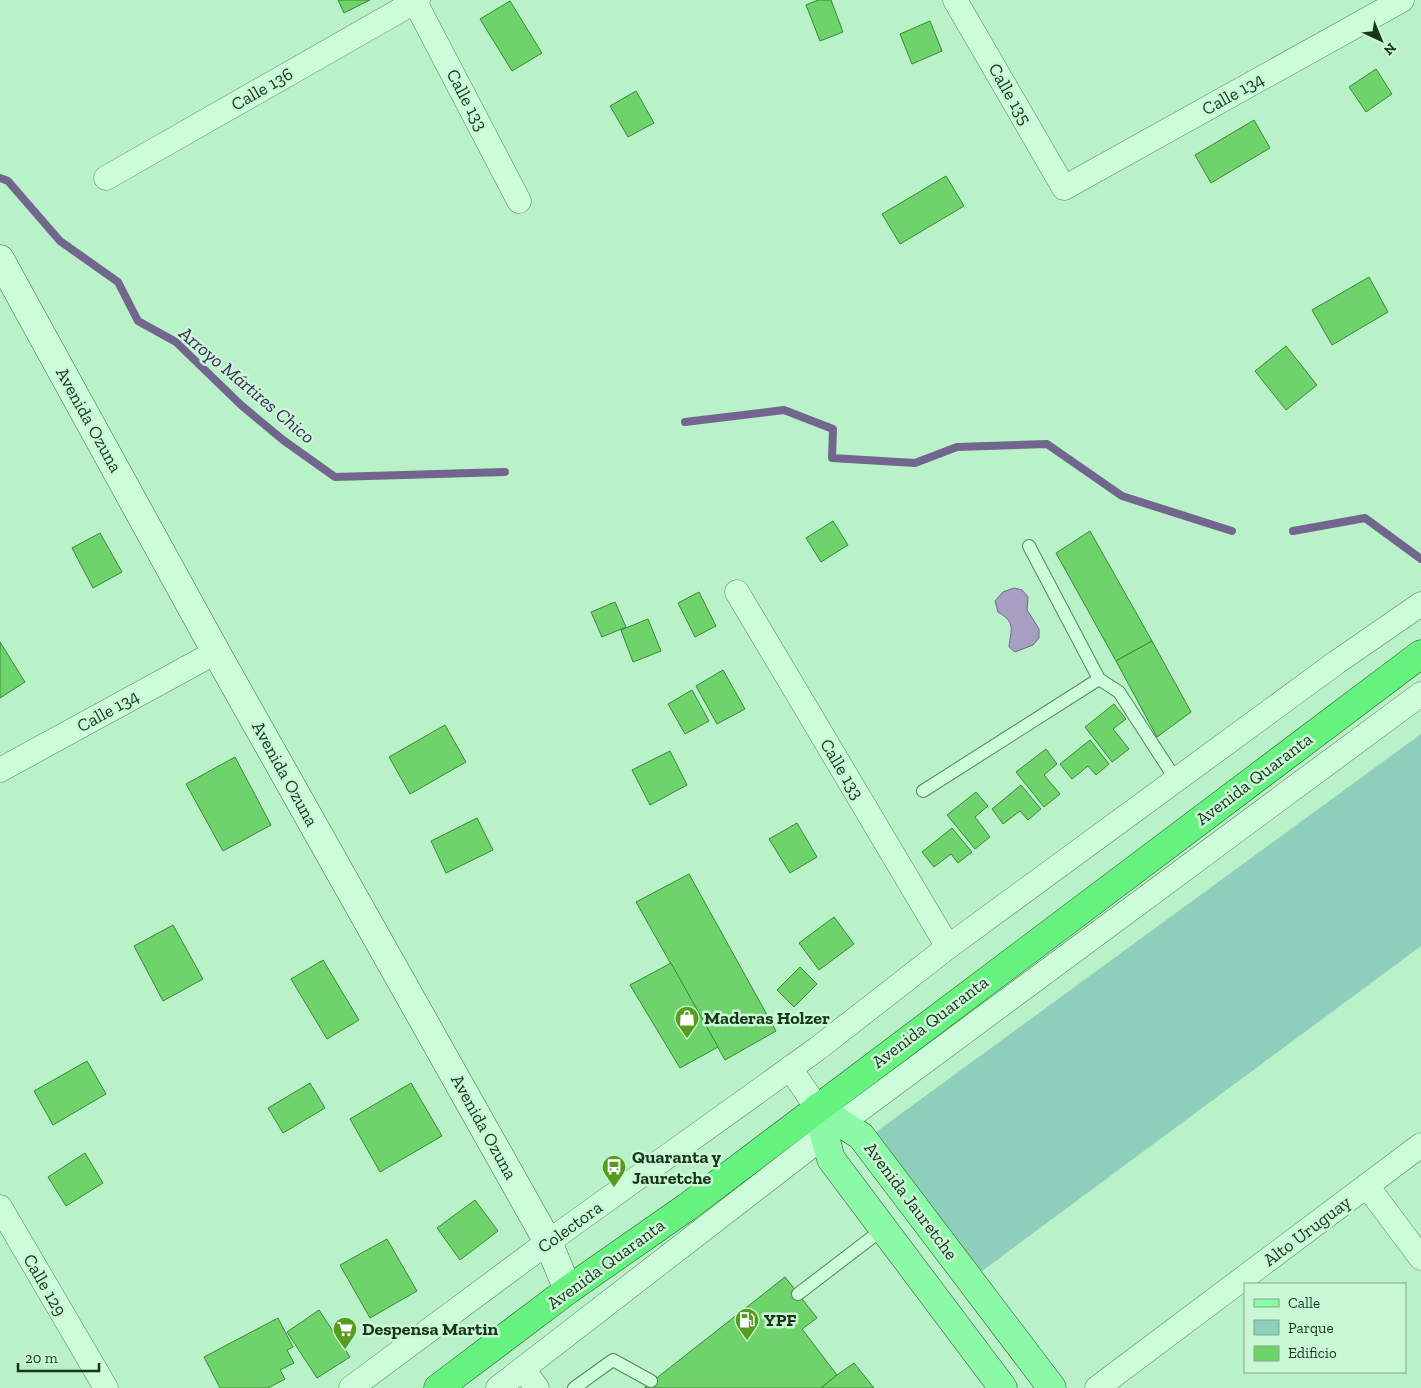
<svg xmlns="http://www.w3.org/2000/svg" width="1421" height="1388" font-family="'Zilla Slab',serif">
<style>
.green{fill:#8dcfba}
.water{fill:#a79ec1;stroke:#72668e}
.lines{fill:none;stroke-linecap:round;stroke-linejoin:round}
.stream{stroke:#72668e;stroke-width:8}
.building{fill:#6ed36b;stroke:#3a8937}
.service-casing{stroke:#538958;stroke-width:14}
.minor-casing{stroke:#538958;stroke-width:25}
.secondary-casing{stroke:#366a39;stroke-width:29}
.primary-casing{stroke:#285529;stroke-width:29}
.trunk-casing{stroke:#285529;stroke-width:29}
.service{stroke:#ccfcd9;stroke-width:12}
.minor{stroke:#ccfcd9;stroke-width:24}
.secondary{stroke:#ccfcd9;stroke-width:28}
.primary{stroke:#8cf9a7;stroke-width:28}
.trunk{stroke:#66f27e;stroke-width:28}
.labels{text-anchor:middle;dominant-baseline:central;stroke-width:5;stroke-linejoin:round;paint-order:stroke}
.street-label{font-size:18px;fill:#19361a;stroke:#c9f8d6}
.poi-label{font-size:18px;font-weight:bold;fill:#19361a;stroke:#c9f8d6;text-anchor:start}
.water-label{font-size:19px;font-style:italic;fill:#3f2757;stroke:#c9f8d6}
</style>
<rect width="100%" height="100%" fill="#b9f1c8"/>
<!-- green -->
<polygon class="green" points="1421,734 1421,946 978,1274 872,1135"/>
<!-- water -->
<path class="water" d="M1014,588L1022,590L1028,597L1027,610L1039,629V638L1033,645L1015,652L1009,647C1011,628 1016,623 998,612L995,601L1003,592Z"/>
<g class="lines">
<!-- stream -->
<g class="stream">
<polyline points="0,178 8,181 60,241 118,282 138,321 176,342 241,405 283,440 335,477 505,472"/>
<polyline points="685,422 784,410 833,429 832,458 915,463 957,447 1047,444 1122,496 1232,531"/>
<polyline points="1293,531 1365,518 1421,559"/>
</g>
</g>
<!-- building -->
<g class="building">
<polygon points="338,0 370,0 344,13"/>
<polygon points="818,0 831,0 843,32 820,41 806,5"/>
<polygon points="510,1 542,53 512,71 480,19"/>
<polygon points="930,21 942,51 912,64 900,34"/>
<polygon points="1376,69 1392,94 1366,112 1349,87"/>
<polygon points="636,91 654,123 628,137 610,106"/>
<polygon points="1254,120 1270,148 1211,183 1195,155"/>
<polygon points="946,176 964,206 900,244 882,214"/>
<polygon points="1369,277 1388,312 1332,345 1312,310"/>
<polygon points="1286,346 1317,385 1286,410 1255,371"/>
<polygon points="833,521 848,545 821,562 806,538"/>
<polygon points="1090,531 1152,641 1116,661 1056,553"/>
<polygon points="100,533 122,572 93,588 72,548"/>
<polygon points="699,592 716,626 695,637 678,603"/>
<polygon points="615,602 626,627 602,637 591,612"/>
<polygon points="648,619 661,651 633,662 621,630"/>
<polygon points="1152,641 1191,712 1157,737 1116,661"/>
<polygon points="0,642 25,682 0,698"/>
<polygon points="723,670 745,709 717,724 696,686"/>
<polygon points="692,690 709,721 685,734 668,704"/>
<polygon points="1114,704 1126,719 1113,729 1129,749 1112,762 1085,727"/>
<polygon points="445,725 466,762 410,794 389,757"/>
<polygon points="1090,740 1109,764 1096,775 1088,766 1072,779 1060,764"/>
<polygon points="1046,749 1057,764 1044,775 1060,794 1044,807 1016,772"/>
<polygon points="670,751 687,785 650,805 632,770"/>
<polygon points="235,757 271,825 223,851 186,784"/>
<polygon points="1021,785 1041,809 1028,820 1020,811 1003,824 992,809"/>
<polygon points="976,792 988,806 975,817 990,837 975,849 947,815"/>
<polygon points="477,818 493,850 446,873 431,841"/>
<polygon points="797,823 817,857 790,873 769,839"/>
<polygon points="952,828 972,852 958,863 951,854 934,867 922,852"/>
<polygon points="689,874 776,1031 725,1060 636,902"/>
<polygon points="834,917 854,944 819,970 799,943"/>
<polygon points="173,925 203,979 163,1001 134,946"/>
<polygon points="323,960 359,1020 327,1039 291,979"/>
<polygon points="671,963 718,1047 680,1068 630,985"/>
<polygon points="800,967 817,984 794,1007 777,990"/>
<polygon points="87,1061 106,1094 53,1125 34,1091"/>
<polygon points="310,1083 325,1108 283,1133 268,1108"/>
<polygon points="411,1083 442,1136 380,1172 350,1119"/>
<polygon points="85,1153 103,1183 66,1206 48,1177"/>
<polygon points="475,1200 498,1231 460,1260 437,1228"/>
<polygon points="387,1239 417,1291 370,1318 340,1265"/>
<polygon points="785,1277 817,1318 802,1329 837,1375 821,1388 644,1388"/>
<polygon points="319,1310 350,1357 317,1378 287,1332"/>
<polygon points="278,1318 293,1347 287,1350 294,1363 280,1370 285,1379 268,1388 220,1388 204,1357"/>
<polygon points="854,1363 874,1388 821,1388 837,1375"/>
</g>
<g class="lines">
<defs>
<g id="service">
<polyline points="1029,546 1099,679 1119,692 1176,780"/>
<polyline points="923,791 1099,679"/>
<polyline points="798,1294 883,1229"/>
<polyline points="574,1388 613,1360 651,1381"/>
</g>
<g id="minor">
<polyline points="414,0 519,201"/>
<polyline points="955,0 1064,188 1402,0"/>
<polyline points="106,178 418,0"/>
<polyline points="737,592 948,947"/>
<polyline points="0,770 216,652"/>
<polyline points="790,1068 817,1108"/>
<polyline points="1367,1186 1421,1258"/>
<polyline points="0,1207 106,1388"/>
<polyline points="523,1369 537,1388"/>
<polyline points="351,1388 548,1242 817,1049 948,947 1337,662 1421,604"/>
<polyline points="498,1388 824,1136 1421,694"/>
<polyline points="1097,1388 1421,1145"/>
</g>
<polyline id="secondary" points="0,259 216,652 548,1242 568,1290"/>
<g id="primary">
<polyline points="817,1108 861,1136 1052,1388"/>
<polyline points="817,1108 831,1159 1003,1388"/>
</g>
<polyline id="trunk" points="438,1388 568,1290 687,1207 1421,654"/>
</defs>
<!-- service casing -->
<use href="#service" class="service-casing"/>
<!-- minor casing -->
<use href="#minor" class="minor-casing"/>
<!-- secondary casing -->
<use href="#secondary" class="secondary-casing"/>
<!-- primary casing -->
<use href="#primary" class="primary-casing"/>
<!-- trunk casing -->
<use href="#trunk" class="trunk-casing"/>
<!-- service -->
<use href="#service" class="service"/>
<!-- minor -->
<use href="#minor" class="minor"/>
<!-- secondary -->
<use href="#secondary" class="secondary"/>
<!-- primary -->
<use href="#primary" class="primary"/>
<!-- trunk -->
<use href="#trunk" class="trunk"/>
</g>
<!-- icons -->
<defs>
<symbol id="shop-pin" viewBox="-11 -11 22 30"><path d="M0 17L-7.5 6A9.5 9.5 0 1 1 7.5 6Z" fill="#569c1e" stroke="#c9f8d6"/><path d="M-5-2.5h2.3a2.7 3.5 0 0 1 5.4 0H5L5.5 6h-11ZM-1.5-2.5h3a1.5 2.3 0 0 0-3 0Z" fill="#fff"/></symbol>
<symbol id="bus-pin" viewBox="-11 -11 22 30"><path d="M0 17L-7.5 6A9.5 9.5 0 1 1 7.5 6Z" fill="#569c1e" stroke="#c9f8d6"/><path d="M-5-6H5V4H4V6H2V4H-2V6H-4V4H-5ZM-3.5-4V0h7V-4ZM-3.5 1.2v1.5H-2V1.2ZM2 1.2v1.5H3.5V1.2Z" fill="#fff"/></symbol>
<symbol id="fuel-pin" viewBox="-11 -11 22 30"><path d="M0 17L-7.5 6A9.5 9.5 0 1 1 7.5 6Z" fill="#569c1e" stroke="#c9f8d6"/><path d="M-5.5-6h7V0h2V4h1.3V-2.5L3-4.5l.8-.8L6-3V5H2.5V1h-1V6h-7ZM-4.2-4.7v3.2H.2V-4.7Z" fill="#fff"/></symbol>
<symbol id="supermarket-pin" viewBox="-11 -11 22 30"><path d="M0 17L-7.5 6A9.5 9.5 0 1 1 7.5 6Z" fill="#569c1e" stroke="#c9f8d6"/><path d="M-6-5.5h2.5l.6 2H6L4.5 2H-2.5L-4.4-4H-6ZM-1.5 3.2a1.3 1.3 0 1 0 .1 0ZM3 3.2a1.3 1.3 0 1 0 .1 0Z" fill="#fff"/></symbol>
</defs>
<g fill-rule="evenodd">
<use href="#shop-pin" x="673" y="1004" width="28" height="38"/>
<use href="#bus-pin" x="600" y="1153" width="28" height="38"/>
<use href="#fuel-pin" x="733" y="1306" width="28" height="38"/>
<use href="#supermarket-pin" x="331" y="1315" width="28" height="38"/>
</g>
<g class="labels">
<!-- street labels -->
<g class="street-label">
<text transform="translate(262 89) rotate(-30)">Calle 136</text>
<text transform="translate(1010 94) rotate(60)">Calle 135</text>
<text transform="translate(1233 94) rotate(-29)">Calle 134</text>
<text transform="translate(467 100) rotate(62)">Calle 133</text>
<text transform="translate(89 420) rotate(61)">Avenida Ozuna</text>
<text transform="translate(108 711) rotate(-29)">Calle 134</text>
<text transform="translate(842 769) rotate(59)">Calle 133</text>
<text transform="translate(285 774) rotate(61)">Avenida Ozuna</text>
<text transform="translate(1254 779) rotate(-37)">Avenida Quaranta</text>
<text transform="translate(930 1022) rotate(-37)">Avenida Quaranta</text>
<text transform="translate(484 1127) rotate(61)">Avenida Ozuna</text>
<text transform="translate(911 1201) rotate(53)">Avenida Jauretche</text>
<text transform="translate(570 1227) rotate(-36)">Colectora</text>
<text transform="translate(1307 1231) rotate(-37)">Alto Uruguay</text>
<text transform="translate(606 1264) rotate(-36)">Avenida Quaranta</text>
<text transform="translate(45 1285) rotate(60)">Calle 129</text>
</g>
<!-- poi labels -->
<g class="poi-label">
<text x="704" y="1018">Maderas Holzer</text>
<text x="632" y="1157">Quaranta y<tspan x="632" dy="21">Jauretche</tspan></text>
<text x="764" y="1320">YPF</text>
<text x="362" y="1329">Despensa Martin</text>
</g>
<!-- water labels -->
<g class="water-label">
<text transform="translate(247 385) rotate(40)">Arroyo Mártires Chico</text>
</g>
</g>
<!-- legend -->
<rect x="1244" y="1283" width="162" height="90" fill="#c9f8d6" stroke="#83aa8b"/>
<rect x="1254" y="1299" width="25" height="8" fill="#8cf9a7" stroke="#83aa8b"/>
<text x="1288" y="1308" font-size="15" fill="#19361a">Calle</text>
<rect x="1254" y="1320" width="25" height="15" fill="#8dcfba" stroke="#83aa8b"/>
<text x="1288" y="1333" font-size="15" fill="#19361a">Parque</text>
<rect x="1254" y="1346" width="25" height="15" fill="#6ed36b" stroke="#83aa8b"/>
<text x="1288" y="1358" font-size="15" fill="#19361a">Edificio</text>
<!-- north arrow -->
<g transform="translate(1381 40) rotate(136)" stroke="#c9f8d6" stroke-width="4" paint-order="stroke">
<path d="M0-4L9 19L0 12L-9 19Z" fill="#19361a"/>
<text y="-8" font-size="14" font-weight="bold" text-anchor="middle" fill="#19361a">N</text>
</g>
<!-- scale -->
<path d="M18 1363v8h81v-8" fill="none" stroke="#19361a" stroke-width="2.5"/>
<text x="25" y="1363" font-size="15" fill="#19361a" stroke="#c9f8d6" stroke-width="4" paint-order="stroke">20 m</text>
</svg>
